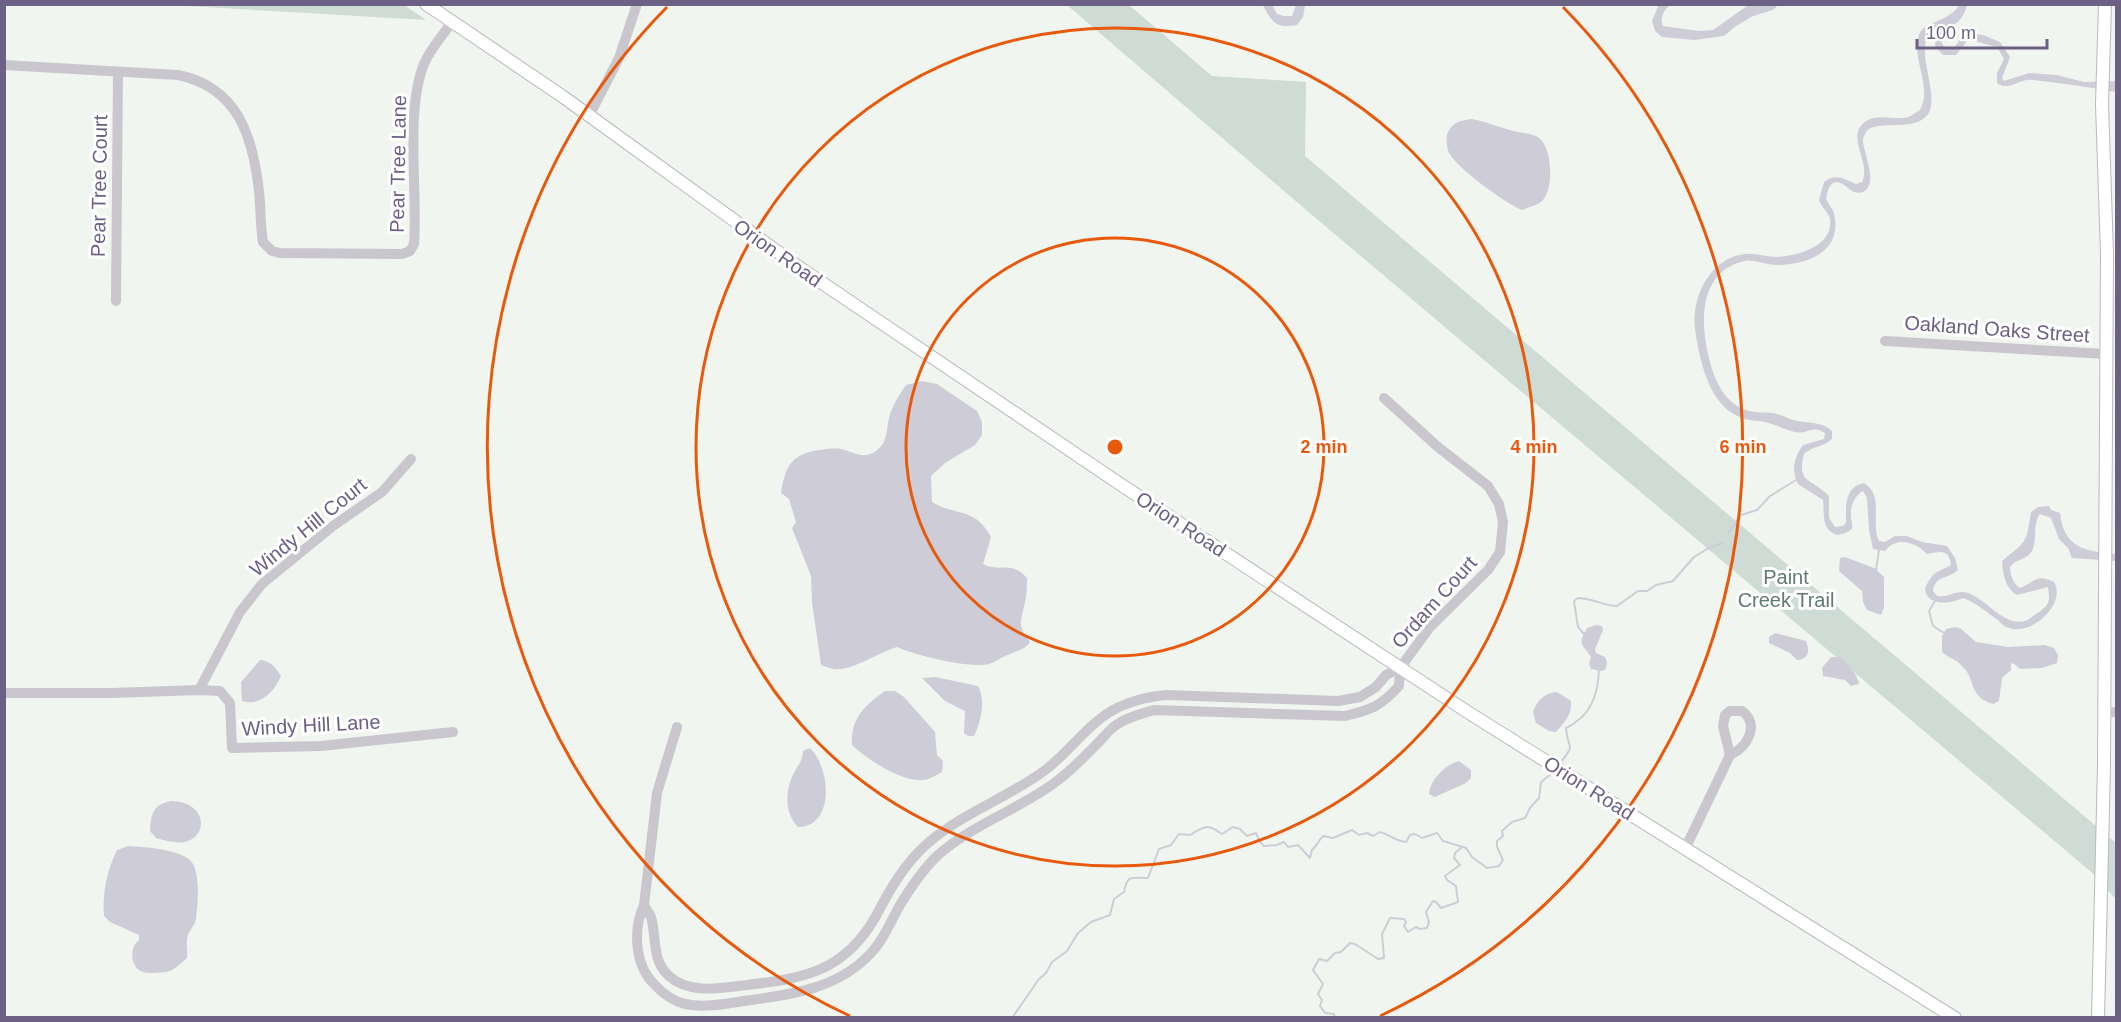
<svg xmlns="http://www.w3.org/2000/svg" width="2121" height="1022" font-family="Arial,sans-serif">
<style>
.green{fill:#cfdbd5}
.water{fill:#ceccd7}
.lines{fill:none;stroke-linecap:round;stroke-linejoin:round}
.stream{stroke:#ceccd7;stroke-width:2}
.major-casing{stroke:#b9b7bf;stroke-width:14}
.minor{stroke:#c9c7cd;stroke-width:10}
.major{stroke:#fff;stroke-width:12}
.ring{fill:none;stroke:#e8590c;stroke-width:3}
.labels{text-anchor:middle;dominant-baseline:central;stroke-width:6;stroke-linejoin:round;paint-order:stroke}
.street-label{font-size:20px;fill:#6c6185;stroke:#fff}
.park-label{font-size:20px;fill:#607b73;stroke:#fff}
.centre{fill:#e8590c;stroke:#fff;stroke-width:3}
.ring-label{font-size:18px;text-anchor:middle;font-weight:bold;fill:#e8590c;stroke:#fff;stroke-width:6;stroke-linejoin:round;paint-order:stroke}
</style>
<rect width="100%" height="100%" fill="#f1f5f0"/>
<!-- green -->
<g class="green">
<polygon points="188,5 404,5 426,20 188,6"/>
<polygon points="1067,5 1129,5 1212,76 1306,82 1305,156 2116,843 2116,899 2103,886 2103,882 1305,209"/>
</g>
<!-- water -->
<g class="water">
<path d="M1659,4L1670,5C1664,10 1659,18 1663,26L1698,31L1713,30L1747,6L1778,5L1773,10L1753,16L1736,26L1724,36L1694,40L1662,37L1655,31L1652,21Z"/>
<path d="M1263,5H1272L1277,14L1284,16H1292L1296,5H1305L1303,17L1297,25C1277,29 1271,22 1263,5Z"/>
<path d="M1959,5H1967C1964,19 1956,25 1943,30L1941,41L1945,49H1953L1963,36L1969,33L1983,35L2000,42L2010,57L2002,78L2004,81L2029,73L2057,75L2084,82L2116,81V92C2089,87 2060,83 2033,80C2019,78 2010,92 1997,83V73L2004,59L1997,47L1970,40L1967,41L1956,55H1943L1935,46L1937,31L1933,30C1914,45 1935,84 1931,106C1926,136 1877,118 1867,131C1865,133 1864,136 1863,139C1862,152 1880,183 1863,192C1860,193 1857,193 1854,192C1848,189 1845,184 1838,182C1830,181 1827,191 1826,199C1828,204 1833,208 1834,214C1843,252 1807,265 1776,265C1766,265 1754,259 1745,261C1707,269 1701,305 1705,337C1709,365 1718,403 1749,411C1757,413 1764,412 1772,413C1781,414 1789,420 1798,421C1810,423 1823,422 1832,431V439C1824,447 1812,446 1804,454C1796,484 1812,478 1829,496V518L1835,527L1843,526L1846,523C1846,507 1844,487 1864,483C1885,496 1870,523 1879,541L1885,542L1895,536H1907L1922,542L1947,546L1955,558L1958,570C1949,579 1935,575 1933,591L1937,596C1948,598 1957,589 1968,593C1988,600 2002,626 2025,621C2029,620 2032,616 2036,614C2050,605 2050,602 2048,587L2017,595C2005,588 2003,574 2002,561C2026,541 2026,545 2031,512L2038,507L2049,506L2051,510L2060,513C2064,549 2086,551 2116,554V561L2072,558L2068,548L2059,539L2051,518L2040,514C2032,525 2038,539 2032,551C2026,561 2016,558 2010,567C2010,574 2013,584 2020,588C2035,582 2036,573 2054,582C2067,604 2031,636 2009,628C2004,627 2001,623 1998,620C1986,612 1977,603 1963,598C1951,604 1926,607 1925,588C1935,569 1935,574 1951,565C1949,548 1939,552 1927,554C1915,542 1897,536 1885,551L1873,549L1869,530L1867,498L1863,491C1854,496 1850,507 1851,517C1851,520 1853,526 1852,528C1850,532 1842,534 1838,535C1820,530 1825,514 1823,500L1798,484C1791,470 1794,458 1803,445L1824,439L1825,433C1812,424 1807,435 1795,432C1785,430 1775,424 1765,422C1757,420 1749,421 1742,418C1715,408 1705,378 1699,352C1697,339 1693,326 1695,312C1698,285 1716,257 1745,254C1756,253 1766,257 1777,257C1798,256 1834,246 1830,219C1828,211 1821,207 1819,200L1824,182C1836,173 1844,179 1856,184L1862,182C1872,162 1844,137 1866,121C1876,114 1892,119 1903,118C1909,118 1915,113 1920,110C1933,86 1911,60 1919,35C1923,21 1948,23 1959,5Z"/>
<path d="M1472,119C1487,122 1499,127 1513,131C1520,133 1529,133 1536,136C1553,144 1554,187 1543,200C1538,206 1528,207 1522,210C1505,203 1458,169 1449,153C1447,148 1446,140 1447,135C1452,122 1459,121 1472,119Z"/>
<path d="M922,381L937,384L977,411L982,422V435L975,445L945,463L931,476L932,502C957,517 974,506 991,537L983,564C1000,573 1011,560 1027,578C1027,586 1027,594 1025,602C1021,623 1016,623 1030,642C1024,650 1019,650 1010,654C1003,656 996,662 989,664C971,669 914,655 897,647C880,652 854,669 839,669C833,670 827,667 821,665L812,602L811,576L792,528L796,522L789,499L781,493C785,467 791,454 819,450C825,449 835,448 841,449C854,452 863,460 876,451C888,442 886,431 889,418C892,406 899,395 906,385Z"/>
<polygon points="1845,557 1874,568 1884,577 1884,608 1881,615 1867,610 1863,602 1862,591 1839,571 1840,558"/>
<path d="M1596,625L1602,626L1603,630L1595,649L1596,653L1605,657L1607,662L1606,669L1602,671L1591,669L1589,663L1591,657C1582,643 1577,645 1587,628Z"/>
<path d="M1955,627L1960,628L1976,642L2008,647L2045,645L2054,648L2058,655L2057,663L2042,668L2020,669L2013,663L2011,664V670L2002,678L1999,701L1993,704C1967,696 1977,679 1961,665C1956,659 1948,658 1942,652V636L1946,629Z"/>
<path d="M1775,633L1806,641C1810,651 1809,659 1797,660L1790,653L1769,643V637Z"/>
<path d="M1831,657H1840C1847,663 1858,675 1859,684L1851,686L1845,680L1823,676L1822,668Z"/>
<path d="M260,660C271,661 275,667 281,676C275,691 260,707 242,701L241,682Z"/>
<path d="M935,677L978,686C986,700 981,722 974,736H968L964,733L965,711L945,701L922,678Z"/>
<path d="M885,691H895L904,697L935,732L937,755L943,761L942,772C936,775 931,779 924,780C901,782 868,760 852,745C850,719 865,705 885,691Z"/>
<path d="M1557,692L1571,701C1572,715 1565,722 1556,732L1549,731L1536,723L1533,712C1537,701 1544,693 1557,692Z"/>
<path d="M810,748C831,768 835,827 798,827C785,814 785,793 792,777C796,767 803,762 803,751Z"/>
<path d="M1459,761L1471,770V778L1466,783L1435,797L1429,794C1429,781 1446,764 1459,761Z"/>
<path d="M171,801C206,801 210,836 185,842C175,844 165,840 156,838L150,831C151,813 153,805 171,801Z"/>
<path d="M128,846C144,847 185,849 193,864C200,877 198,905 196,919C195,927 187,931 187,940C186,946 188,951 187,958C182,962 177,967 172,970C167,973 149,974 143,972C130,968 129,947 139,940V935L110,922L104,916C102,894 107,870 117,850Z"/>
</g>
<g class="lines">
<!-- stream -->
<g class="stream">
<polyline points="1729,532 1741,515 1757,510 1770,496 1796,480"/>
<polyline points="1876,570 1879,550"/>
<polyline points="1935,601 1929,611 1933,626 1944,633"/>
<path d="M1585,635L1578,627L1574,601L1578,598C1591,598 1605,606 1617,606L1638,591H1647L1656,585L1673,581L1694,557L1707,549L1724,542"/>
<path d="M1559,765C1577,741 1568,753 1566,728C1591,716 1598,695 1599,670"/>
<path d="M1012,1018L1039,979L1046,973L1052,962L1067,951L1078,933L1091,922L1110,915L1114,899L1124,892C1127,874 1132,878 1148,878L1159,849L1171,845L1179,834L1190,835C1205,826 1207,823 1222,834L1233,827L1240,829L1247,836L1256,833L1260,842L1264,846L1277,845L1284,842L1288,847L1298,845L1310,858L1312,850C1317,846 1318,841 1323,836L1333,838L1352,830L1359,835L1367,833L1373,836L1380,832C1389,834 1396,842 1406,842L1410,835L1415,834L1422,838L1437,833L1443,841L1466,848L1472,857L1487,868L1499,866L1503,860L1497,847V841L1503,836L1502,831L1512,822L1525,818L1530,808L1539,798L1541,782L1554,772"/>
<polyline points="1335,1018 1334,1014 1325,1013 1320,1006 1322,1000 1318,994 1323,984 1313,970 1319,959 1327,961 1335,953 1341,952 1350,943 1355,944 1378,959 1384,958 1382,934 1390,918 1404,919 1406,922 1404,926 1408,932 1416,927 1420,929 1427,928 1429,922 1426,912 1433,901 1436,902 1441,908 1458,902 1456,886 1447,880 1445,876 1460,865 1454,858 1455,853 1461,848"/>
</g>
<defs>
<g id="major">
<polyline points="426,4 562,96 800,268 1123,486 1466,711 1955,1018"/>
<polyline points="2098,1018 2104,765 2107,254 2102,104 2105,4"/>
</g>
</defs>
<!-- major casing -->
<use href="#major" class="major-casing"/>
<!-- minor -->
<g class="minor">
<path d="M4,65L178,75C238,87 253,137 259,191C261,208 260,225 263,242L272,251L280,253L402,254L410,251L414,244C418,192 405,110 424,64C430,49 443,35 452,22"/>
<polyline points="589,116 619,58 637,4"/>
<polyline points="116,301 118,72"/>
<polyline points="1885,341 2106,354"/>
<polyline points="199,690 240,612 262,584 333,526 382,492 411,459"/>
<polyline points="4,693 112,693 199,690 220,691 230,703 232,748 321,746 453,732"/>
<polyline points="2105,713 2116,712"/>
<path d="M677,727L657,793L644,905C633,929 634,965 655,985C663,994 674,1001 685,1004C704,1008 725,1004 744,1001C790,995 839,989 872,952C884,939 891,921 900,905C911,887 922,870 938,855C972,825 1017,810 1053,784C1070,772 1083,758 1097,744C1103,738 1109,730 1116,725C1127,717 1141,714 1154,710L1345,716C1371,710 1381,706 1399,686L1400,668"/>
<path d="M1685,849L1730,755L1723,726L1725,715L1730,711H1742C1760,724 1748,747 1730,755"/>
<path d="M644,905C646,909 649,913 651,917C657,937 651,960 669,976C688,993 715,989 738,986C799,979 843,975 876,916C890,889 905,863 928,843C963,813 1007,798 1044,771C1070,752 1089,721 1119,707C1135,700 1150,696 1167,695L1338,701L1360,697L1376,687L1386,675L1400,668L1430,627L1488,570L1500,552L1503,522L1499,504L1488,486L1438,447L1384,398"/>
</g>
<!-- major -->
<use href="#major" class="major"/>
</g>
<!-- distance rings -->
<g class="ring">
<circle cx="1115" cy="447" r="209"/>
<circle cx="1115" cy="447" r="419"/>
<path d="M850 1016A628 628 0 0 1 667 7M1563 7A628 628 0 0 1 1380 1016"/>
</g>
<g class="labels">
<!-- street labels -->
<g class="street-label">
<text transform="translate(398 164) rotate(-89)">Pear Tree Lane</text>
<text transform="translate(99 186) rotate(-89)">Pear Tree Court</text>
<text transform="translate(778 253) rotate(35)">Orion Road</text>
<text transform="translate(1997 329) rotate(4)">Oakland Oaks Street</text>
<text transform="translate(1181 524) rotate(33)">Orion Road</text>
<text transform="translate(308 527) rotate(-39)">Windy Hill Court</text>
<text transform="translate(1434 602) rotate(-48)">Ordam Court</text>
<text transform="translate(311 725) rotate(-3)">Windy Hill Lane</text>
<text transform="translate(1589 788) rotate(32)">Orion Road</text>
</g>
<!-- park labels -->
<g class="park-label">
<text x="1786" y="577">Paint<tspan x="1786" dy="23">Creek Trail</tspan></text>
</g>
</g>
<circle cx="1115" cy="447" r="9" class="centre"/>
<g class="ring-label">
<text x="1324" y="453">2 min</text>
<text x="1534" y="453">4 min</text>
<text x="1743" y="453">6 min</text>
</g>
<!-- border -->
<rect width="2121" height="1022" fill="none" stroke="#6c6185" stroke-width="12"/>
<!-- scale -->
<path d="M1917 39v9h130v-9" fill="none" stroke="#6c6185" stroke-width="3"/>
<text x="1926" y="39" font-size="18" fill="#6c6185" stroke="#ffffff" stroke-width="4.5" paint-order="stroke">100 m</text>
</svg>
